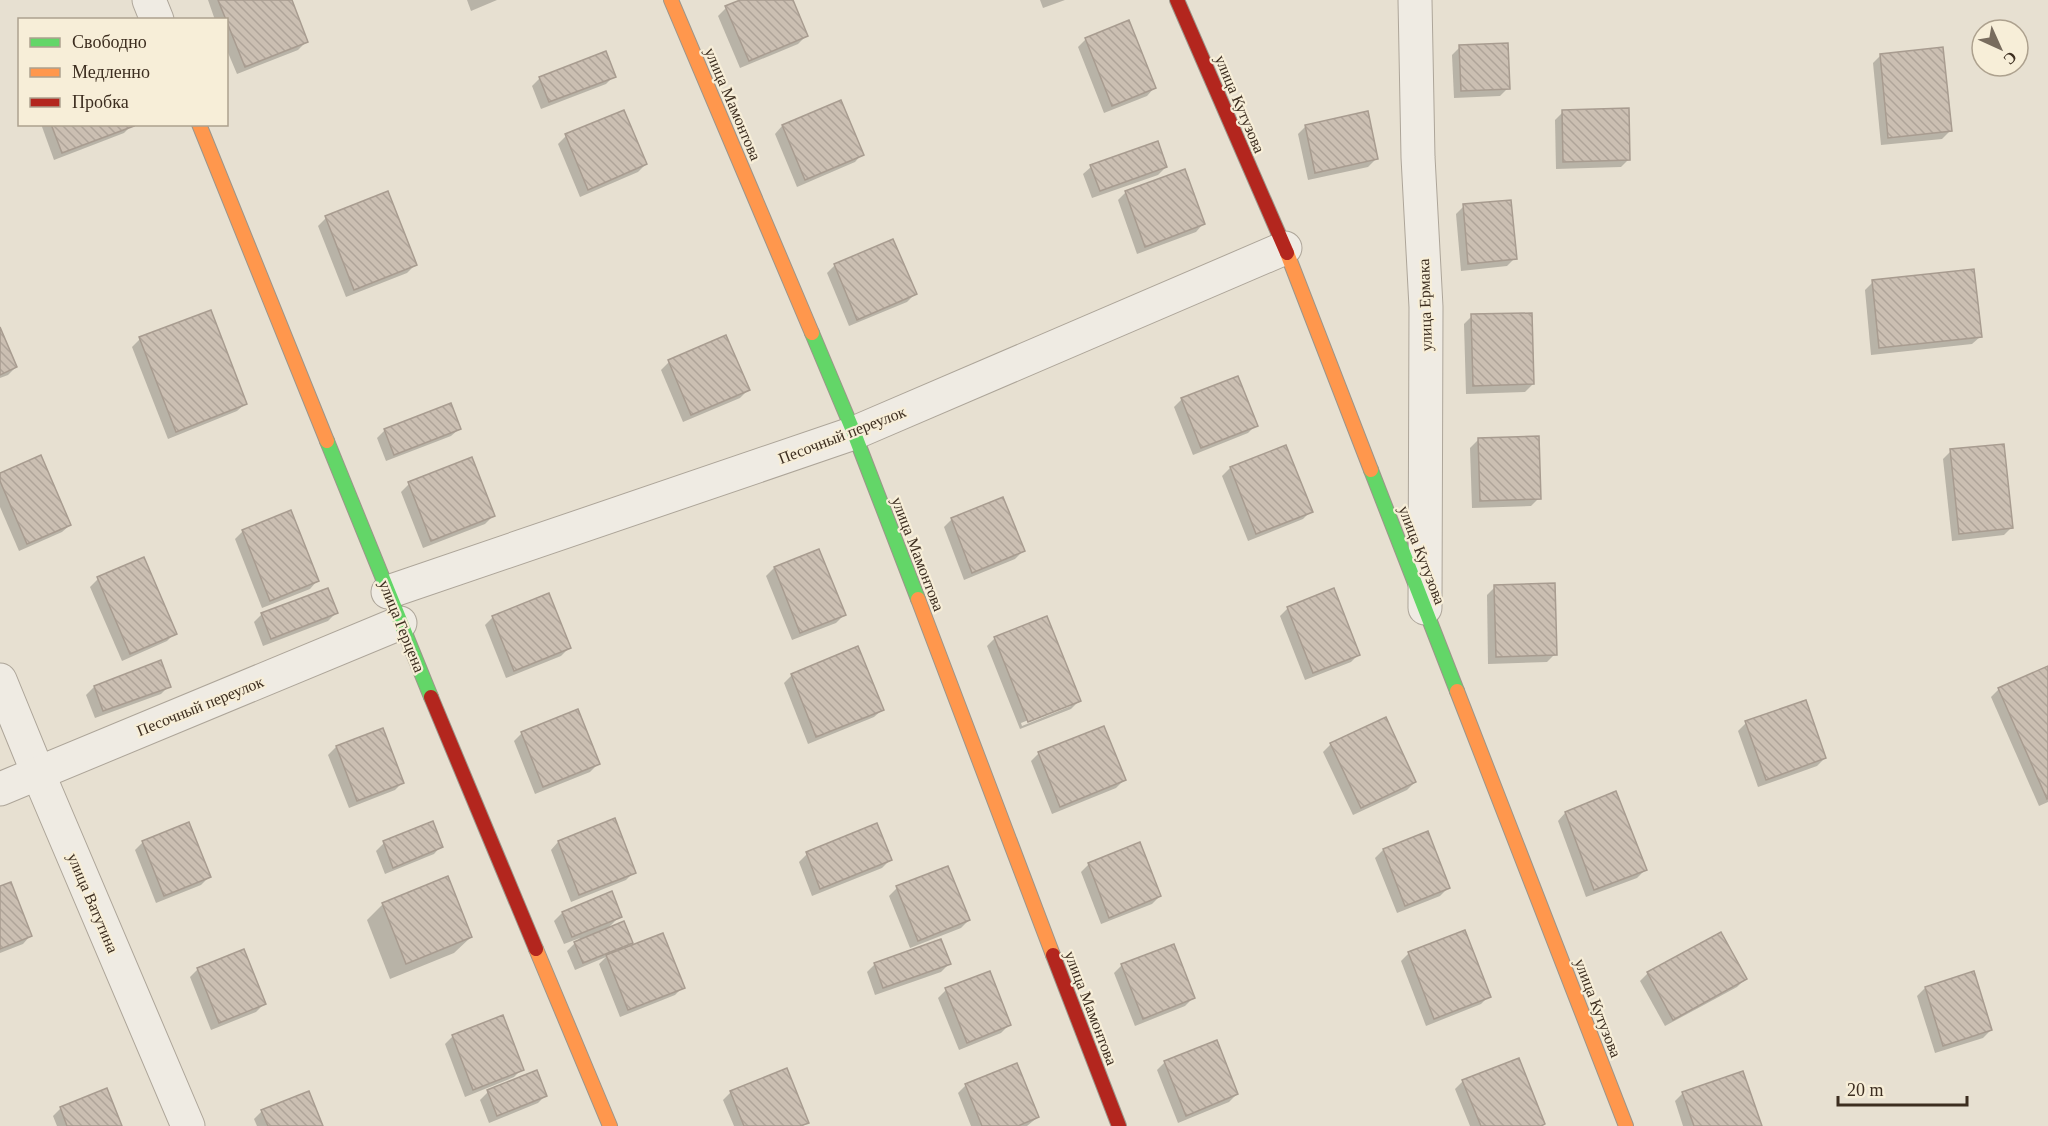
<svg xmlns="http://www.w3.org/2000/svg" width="2048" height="1126" font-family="'Times New Roman',serif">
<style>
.shadow{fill:#0003;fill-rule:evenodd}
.building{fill:url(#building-back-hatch);stroke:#a89c90;stroke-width:1.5}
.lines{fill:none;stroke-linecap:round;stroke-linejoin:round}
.street-casing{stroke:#ada599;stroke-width:35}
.fast-casing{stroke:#9c958a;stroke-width:16}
.slow-casing{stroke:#9c958a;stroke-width:16}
.jam-casing{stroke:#9c958a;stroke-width:16}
.street{stroke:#efebe3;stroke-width:33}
.fast{stroke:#63d668;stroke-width:14}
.slow{stroke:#ff974d;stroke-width:14}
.jam{stroke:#b3261e;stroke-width:14}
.labels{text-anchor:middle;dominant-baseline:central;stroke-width:4.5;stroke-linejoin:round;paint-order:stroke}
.street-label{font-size:16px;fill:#3d2e20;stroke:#f7eed8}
</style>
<defs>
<pattern id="building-back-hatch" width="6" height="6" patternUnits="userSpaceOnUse" patternTransform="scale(1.5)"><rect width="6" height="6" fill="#cbbfb2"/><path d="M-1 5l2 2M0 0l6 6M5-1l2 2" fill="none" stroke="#afa499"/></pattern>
</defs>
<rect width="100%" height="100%" fill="#e7e0d1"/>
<!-- shadow -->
<g class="shadow">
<polygon points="208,0 290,0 306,42 298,50 237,74 226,48 226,20 215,20"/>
<polygon points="467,0 497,0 471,11"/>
<polygon points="744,0 791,0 806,36 798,44 740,68 718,16 726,8"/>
<polygon points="1040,0 1065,0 1043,8"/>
<polygon points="1086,39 1154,88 1147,96 1104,113 1078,47"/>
<polygon points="1460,47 1508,88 1500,96 1454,98 1452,55"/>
<polygon points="1881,55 1950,131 1942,139 1881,145 1873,63"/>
<polygon points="614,76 606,84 541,109 532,86 540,78"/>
<polygon points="840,102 862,154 855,162 797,187 775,134 782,126"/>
<polygon points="1563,112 1629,159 1621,167 1556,169 1555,120"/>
<polygon points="41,124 131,124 132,125 124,133 54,160"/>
<polygon points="1306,126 1376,159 1368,167 1308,180 1298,134"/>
<polygon points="566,136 646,164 638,172 580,197 558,144"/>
<polygon points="1091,167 1166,167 1158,175 1092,198 1083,174"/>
<polygon points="1126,192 1203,224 1196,232 1137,254 1118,200"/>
<polygon points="1464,206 1515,258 1507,266 1461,271 1456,214"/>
<polygon points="326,218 415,265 407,273 346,297 318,226"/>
<polygon points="892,241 915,294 907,302 849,326 827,273 834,266"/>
<polygon points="1873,282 1980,337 1972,344 1871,355 1865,290"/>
<polygon points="1472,316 1533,384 1525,392 1466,394 1464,324"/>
<polygon points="0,331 16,367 8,375 0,378"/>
<polygon points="726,337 748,390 740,398 683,422 661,370 669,362"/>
<polygon points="140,339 245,404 237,411 168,439 132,347"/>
<polygon points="1182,399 1256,425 1248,433 1193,455 1174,407"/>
<polygon points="459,429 451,436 386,461 377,438 385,430"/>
<polygon points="1478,440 1539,498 1531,506 1472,508 1470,448"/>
<polygon points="1285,447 1311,511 1303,519 1248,541 1222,476 1230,468"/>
<polygon points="1951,451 2012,527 2004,535 1952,541 1943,459"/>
<polygon points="0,475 70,525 62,532 19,551 0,507"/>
<polygon points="409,484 493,516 485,524 423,548 401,492"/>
<polygon points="952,519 1023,551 1015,559 964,580 944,527"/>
<polygon points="243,531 317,581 310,589 262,608 235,539"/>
<polygon points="818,551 844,615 836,623 792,640 766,576 774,568"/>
<polygon points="143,559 175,633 167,641 122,661 90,587 98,579"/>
<polygon points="1495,587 1555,654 1547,662 1488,664 1487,595"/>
<polygon points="1288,608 1359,654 1351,662 1305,680 1280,616"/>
<polygon points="336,613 328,621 263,646 254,622 262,614"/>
<polygon points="493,617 569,648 561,656 506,678 485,625"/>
<path d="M995,638L1079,701L1071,709L1020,729L987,646ZM1071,703V706L1022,726L1021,723Z"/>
<polygon points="160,662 169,686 161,694 95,718 86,695 94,687"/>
<polygon points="2048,668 2048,802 2039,806 1991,697 1999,689"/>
<polygon points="792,675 882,710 874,717 808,744 784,683"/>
<polygon points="1746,723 1825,758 1817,766 1758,787 1738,731"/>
<polygon points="382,729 403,782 395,790 349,808 328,755 336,747"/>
<polygon points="522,733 598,764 590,772 535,794 514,741"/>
<polygon points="1331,744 1415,782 1407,790 1353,815 1323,752"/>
<polygon points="1039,753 1124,780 1116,788 1052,814 1031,761"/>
<polygon points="1565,813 1645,870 1637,878 1586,897 1558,821"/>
<polygon points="1427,833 1448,888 1440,896 1397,913 1375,858 1383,850"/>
<polygon points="143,842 209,877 201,885 156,903 135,850"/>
<polygon points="558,842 634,872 626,880 571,902 551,850"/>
<polygon points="384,843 441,846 434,854 385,874 376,851"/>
<polygon points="807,854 890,860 882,868 812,896 799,862"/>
<polygon points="1089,864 1160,896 1152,904 1101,924 1081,872"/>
<polygon points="0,887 30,936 23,944 0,953"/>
<polygon points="897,888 969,920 961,928 910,948 889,896"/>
<polygon points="383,904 471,937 454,953 390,979 367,920"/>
<polygon points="562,913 620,916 607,929 631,942 623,950 683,987 675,995 620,1017 599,964 606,957 575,970 567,951 580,938 564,944 554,921"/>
<polygon points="1409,953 1489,996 1481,1004 1426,1026 1401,961"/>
<polygon points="875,964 949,964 941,972 875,995 867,972"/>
<polygon points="1122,965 1193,998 1185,1006 1135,1026 1114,973"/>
<polygon points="198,969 264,1004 256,1012 211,1030 190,977"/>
<polygon points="1648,973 1745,979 1737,987 1665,1026 1640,981"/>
<polygon points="1925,988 1991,1030 1983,1038 1935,1053 1917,996"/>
<polygon points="946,990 1009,1025 1001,1033 959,1050 938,998"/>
<polygon points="453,1036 522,1069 514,1077 465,1097 445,1044"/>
<polygon points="1165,1062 1237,1094 1229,1102 1178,1123 1157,1070"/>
<polygon points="537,1072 546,1095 538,1103 489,1123 480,1100 488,1092"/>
<polygon points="1463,1081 1544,1124 1542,1126 1470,1126 1455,1089"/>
<polygon points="966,1085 1038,1117 1027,1126 971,1126 958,1093"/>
<polygon points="731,1092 807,1122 803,1126 734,1126 723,1100"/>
<polygon points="1683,1093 1761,1126 1683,1126 1675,1101"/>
<polygon points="61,1108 120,1126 57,1126 53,1116"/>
<polygon points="262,1111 321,1126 257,1126 254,1119"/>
</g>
<!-- building -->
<g class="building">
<polygon points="218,0 292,0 308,42 245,67"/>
<polygon points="740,0 793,0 808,36 749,61 725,6"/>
<polygon points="1129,20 1156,88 1112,106 1085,38"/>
<polygon points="1508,43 1510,89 1461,91 1459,45"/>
<polygon points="1943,47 1952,131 1888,138 1880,54"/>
<polygon points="606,51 616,77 549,102 539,77"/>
<polygon points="841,100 864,155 805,180 782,125"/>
<polygon points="1629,108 1630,160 1563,162 1562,110"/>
<polygon points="624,110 647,164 588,190 565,134"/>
<polygon points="1368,111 1378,159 1315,173 1305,125"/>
<polygon points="51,124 133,124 134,126 62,153"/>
<polygon points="1158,141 1167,167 1100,191 1090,165"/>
<polygon points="1185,169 1205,224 1145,247 1125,191"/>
<polygon points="388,191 417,265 354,290 325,216"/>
<polygon points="1511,200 1517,259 1468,264 1463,204"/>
<polygon points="893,239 917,294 857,320 834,264"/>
<polygon points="1974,269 1982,337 1879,348 1872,280"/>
<polygon points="211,310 247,404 176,432 139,337"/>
<polygon points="1532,313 1534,384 1473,386 1471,314"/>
<polygon points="0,327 17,367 0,375"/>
<polygon points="726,335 750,390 691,415 668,360"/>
<polygon points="1238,376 1258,426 1201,448 1181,398"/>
<polygon points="451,403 461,429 394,455 384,429"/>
<polygon points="1539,436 1541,499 1480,501 1478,438"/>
<polygon points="2004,444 2013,528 1959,534 1950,449"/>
<polygon points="1286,445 1313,512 1256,534 1230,467"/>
<polygon points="41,455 71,525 27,544 0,481 0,473"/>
<polygon points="472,457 495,516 431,541 408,482"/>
<polygon points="1003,497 1025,551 972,573 951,518"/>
<polygon points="291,510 319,581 270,601 242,530"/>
<polygon points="819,549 846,615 800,633 774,567"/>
<polygon points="144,557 177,634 130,654 97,577"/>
<polygon points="1555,583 1557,655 1496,657 1494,585"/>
<polygon points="328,588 338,613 271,639 261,613"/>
<polygon points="1334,588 1360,655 1313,673 1287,607"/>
<polygon points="549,593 571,648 514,671 492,616"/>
<polygon points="1047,616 1081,701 1028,722 994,637"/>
<polygon points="858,646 884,710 816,737 791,674"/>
<polygon points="161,660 171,687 103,711 94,686"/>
<polygon points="2048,666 2048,798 2047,799 1998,688"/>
<polygon points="1806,700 1826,758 1766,780 1745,721"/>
<polygon points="578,709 600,764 543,787 521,732"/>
<polygon points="1386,717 1416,782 1361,808 1330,743"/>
<polygon points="1104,726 1126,780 1060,807 1038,752"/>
<polygon points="383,728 404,783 357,801 336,746"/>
<polygon points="1616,791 1647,870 1594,890 1565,812"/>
<polygon points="615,818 636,873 579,895 558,841"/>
<polygon points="433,821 443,847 393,868 383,841"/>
<polygon points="189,822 211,877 164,896 142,841"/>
<polygon points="877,823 892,860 820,889 806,852"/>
<polygon points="1428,831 1450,888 1405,906 1383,849"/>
<polygon points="1140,842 1161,896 1109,918 1088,863"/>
<polygon points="948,866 970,920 918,941 896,886"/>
<polygon points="448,876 472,937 406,964 382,903"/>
<polygon points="11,882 32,936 0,949 0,886"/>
<polygon points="612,891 622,917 572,937 562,912"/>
<polygon points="624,921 633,943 583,963 574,942"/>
<polygon points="1465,930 1491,997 1434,1019 1408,952"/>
<polygon points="1721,932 1747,979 1673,1020 1647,972"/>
<polygon points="663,933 685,988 628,1010 606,955"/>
<polygon points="941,939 951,964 883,988 874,963"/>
<polygon points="1174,944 1195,998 1143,1019 1121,964"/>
<polygon points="244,949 266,1004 219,1023 197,968"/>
<polygon points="990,971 1011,1025 967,1043 945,988"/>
<polygon points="1974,971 1992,1030 1943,1046 1925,987"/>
<polygon points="503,1015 524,1070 473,1090 452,1035"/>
<polygon points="1217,1040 1238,1094 1186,1116 1164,1061"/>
<polygon points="1519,1058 1545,1124 1541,1126 1481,1126 1462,1080"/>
<polygon points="1017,1063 1039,1117 1018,1126 982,1126 965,1084"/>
<polygon points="787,1068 809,1123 800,1126 744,1126 730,1091"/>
<polygon points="537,1070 547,1096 497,1116 487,1090"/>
<polygon points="1743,1071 1762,1126 1694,1126 1682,1092"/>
<polygon points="107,1088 122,1126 67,1126 60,1107"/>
<polygon points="309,1091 323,1126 268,1126 261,1110"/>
</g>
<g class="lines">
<defs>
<g id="street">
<polyline points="149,0 157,20"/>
<polyline points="1415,0 1418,157 1426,307 1425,608"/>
<polyline points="388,592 854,433 1285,248"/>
<polyline points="0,680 38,773 188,1126"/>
<polyline points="0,789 400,623"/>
</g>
<g id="fast">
<polyline points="812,333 854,433 918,599"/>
<polyline points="327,441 431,697"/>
<polyline points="1371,470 1457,691"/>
</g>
<g id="slow">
<polyline points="671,0 812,333"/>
<polyline points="199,124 327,441"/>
<polyline points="1287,253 1371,470"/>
<polyline points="918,599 1053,955"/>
<polyline points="1457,691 1626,1126"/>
<polyline points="536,949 610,1126"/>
</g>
<g id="jam">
<polyline points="1177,0 1287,253"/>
<polyline points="431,697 536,949"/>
<polyline points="1053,955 1119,1126"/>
</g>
</defs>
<!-- street casing -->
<use href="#street" class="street-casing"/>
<!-- fast casing -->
<use href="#fast" class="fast-casing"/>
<!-- slow casing -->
<use href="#slow" class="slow-casing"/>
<!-- jam casing -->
<use href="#jam" class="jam-casing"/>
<!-- street -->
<use href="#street" class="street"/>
<!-- fast -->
<use href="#fast" class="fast"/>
<!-- slow -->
<use href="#slow" class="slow"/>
<!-- jam -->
<use href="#jam" class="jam"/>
</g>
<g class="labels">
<!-- street labels -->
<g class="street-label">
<text transform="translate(733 104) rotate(67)">улица Мамонтова</text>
<text transform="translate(1240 104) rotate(67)">улица Кутузова</text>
<text transform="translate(1425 305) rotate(-92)">улица Ермака</text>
<text transform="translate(842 435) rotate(-21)">Песочный переулок</text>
<text transform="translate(918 554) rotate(69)">улица Мамонтова</text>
<text transform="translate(1422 555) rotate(69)">улица Кутузова</text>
<text transform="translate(402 626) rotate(68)">улица Герцена</text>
<text transform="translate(200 706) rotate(-22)">Песочный переулок</text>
<text transform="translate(93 903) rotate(67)">улица Ватутина</text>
<text transform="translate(1091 1008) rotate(69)">улица Мамонтова</text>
<text transform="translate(1598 1008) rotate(69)">улица Кутузова</text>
</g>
</g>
<!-- legend -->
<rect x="18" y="18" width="210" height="108" fill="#f7eed8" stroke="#ada18e" stroke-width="1.5"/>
<rect x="30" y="38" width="30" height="9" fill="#63d668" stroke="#ada18e" stroke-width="1.5"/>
<text x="72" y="48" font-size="18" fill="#3d2e20">Свободно</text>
<rect x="30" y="68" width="30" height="9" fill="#ff974d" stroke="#ada18e" stroke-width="1.5"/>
<text x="72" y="78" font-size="18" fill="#3d2e20">Медленно</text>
<rect x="30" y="98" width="30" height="9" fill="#b3261e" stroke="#ada18e" stroke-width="1.5"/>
<text x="72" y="108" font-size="18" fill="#3d2e20">Пробка</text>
<!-- north arrow -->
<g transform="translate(2000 48) rotate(135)"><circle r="28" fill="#f7eed8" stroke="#ada18e" stroke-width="1.5"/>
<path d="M0-4.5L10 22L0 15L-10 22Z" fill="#786c5e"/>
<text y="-9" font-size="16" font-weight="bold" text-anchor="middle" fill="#3d2e20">С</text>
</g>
<!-- scale -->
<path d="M1838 1096v9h129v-9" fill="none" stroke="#3d2e20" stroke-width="3"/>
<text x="1847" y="1096" font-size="18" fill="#3d2e20" stroke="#f7eed8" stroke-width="4.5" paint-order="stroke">20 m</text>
</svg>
